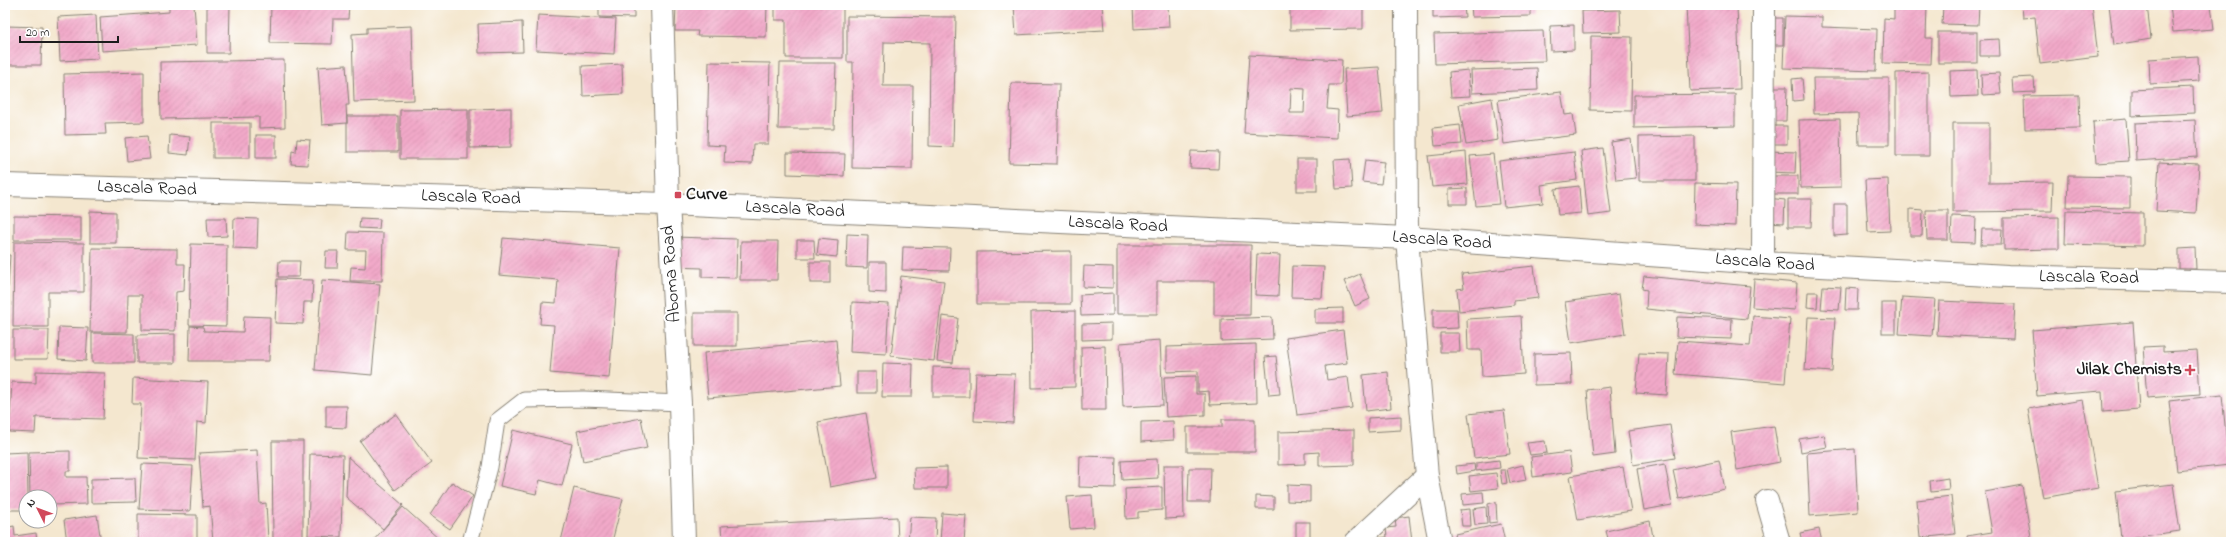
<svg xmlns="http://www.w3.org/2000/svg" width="2236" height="547" font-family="'Indie Flower',sans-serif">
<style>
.building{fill:url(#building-hatch);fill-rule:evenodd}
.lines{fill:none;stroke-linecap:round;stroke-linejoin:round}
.service-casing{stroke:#888276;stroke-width:17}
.minor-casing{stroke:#888276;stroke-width:24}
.tertiary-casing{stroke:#888276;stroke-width:24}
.service{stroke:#fff;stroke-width:15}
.minor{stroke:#fff;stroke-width:22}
.tertiary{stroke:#fff;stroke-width:22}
.poi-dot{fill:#d1495b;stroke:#fff;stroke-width:1.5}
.labels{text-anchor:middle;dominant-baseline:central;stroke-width:4;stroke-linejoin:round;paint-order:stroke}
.street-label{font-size:18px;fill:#1c1c1c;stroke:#fff}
.poi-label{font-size:18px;font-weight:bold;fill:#1c1c1c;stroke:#fff;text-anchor:start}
</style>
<defs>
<pattern id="building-hatch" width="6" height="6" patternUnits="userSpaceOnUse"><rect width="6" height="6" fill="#f2a9c9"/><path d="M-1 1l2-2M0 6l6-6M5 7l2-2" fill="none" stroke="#cf91ac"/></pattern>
</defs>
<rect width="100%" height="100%" fill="#fff"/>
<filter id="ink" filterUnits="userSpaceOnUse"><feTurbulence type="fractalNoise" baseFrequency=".025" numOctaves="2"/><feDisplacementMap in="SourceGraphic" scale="8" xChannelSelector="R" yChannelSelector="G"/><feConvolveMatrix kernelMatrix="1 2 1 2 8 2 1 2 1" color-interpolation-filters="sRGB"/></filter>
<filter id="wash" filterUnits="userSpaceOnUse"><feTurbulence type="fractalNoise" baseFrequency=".012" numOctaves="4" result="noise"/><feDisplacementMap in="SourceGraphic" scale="16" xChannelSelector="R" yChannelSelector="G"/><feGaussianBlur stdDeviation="0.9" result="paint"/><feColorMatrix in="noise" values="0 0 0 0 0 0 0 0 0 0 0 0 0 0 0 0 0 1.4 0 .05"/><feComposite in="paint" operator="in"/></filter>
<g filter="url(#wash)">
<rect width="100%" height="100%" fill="#f4e7cf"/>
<g id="blocks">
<!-- building -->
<g class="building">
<polygon points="194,5 197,45 102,51 100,17 169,12 169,6"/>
<polygon points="207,5 230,5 229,53 207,53"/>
<polygon points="271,5 349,5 348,19 333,19 332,44 270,43"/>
<polygon points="599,5 634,5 634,18 599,17"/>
<polygon points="676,5 767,5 766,37 697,36 698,31 675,31"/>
<polygon points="775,5 843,5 843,58 786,58 786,20 775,20"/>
<polygon points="1014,5 1102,5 1104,30 1016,35"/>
<polygon points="1133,5 1168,5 1169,27 1134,29"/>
<polygon points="1290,5 1363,5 1363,29 1290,30"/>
<polygon points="1433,5 1464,5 1465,17 1433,18"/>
<polygon points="1471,5 1531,5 1531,16 1472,17"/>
<polygon points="1686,5 1737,5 1740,89 1690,91"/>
<polygon points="1894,5 1927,5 1926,38 1932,38 1931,64 1883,63 1884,18 1894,19"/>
<polygon points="1943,5 1979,5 1978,25 1942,24"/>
<polygon points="2022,5 2092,5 2098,57 2040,64 2035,17 2023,18"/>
<polygon points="2109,5 2147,5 2151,39 2114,45"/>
<polygon points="2170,5 2211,5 2214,29 2173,32"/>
<polygon points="1620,10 1621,32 1583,33 1582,11"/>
<polygon points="96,15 98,59 60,61 58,17"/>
<polygon points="538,15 616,19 614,54 536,50"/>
<polygon points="847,16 956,17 953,147 929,146 930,43 884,42 883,86 913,86 912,169 852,168 853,62 847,62"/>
<polygon points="1785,16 1822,17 1822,27 1877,29 1876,71 1783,68"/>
<polygon points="1771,18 1783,18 1783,45 1770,45"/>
<polygon points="522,22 523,52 479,53 478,24"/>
<polygon points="1574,25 1574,50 1551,51 1550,26"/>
<polygon points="5,26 42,27 41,65 5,65"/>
<polygon points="412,26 414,100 354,102 352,34 367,33 367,28"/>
<polygon points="1543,31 1545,61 1435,64 1434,34"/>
<rect x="1938" y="32" width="39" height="31"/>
<polygon points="1591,36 1632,37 1631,111 1590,110"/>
<polygon points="1999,39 2000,56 1980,56 1980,40"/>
<path d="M1249,55L1342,60L1341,85H1329L1327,109L1338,110L1337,138L1244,133ZM1291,88L1305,89L1304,113H1290Z"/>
<polygon points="2198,56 2199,81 2150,84 2149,59"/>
<polygon points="284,60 285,127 259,128 259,117 161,119 160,62"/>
<polygon points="709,62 770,63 768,144 753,144 752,164 724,163 725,146 707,145"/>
<polygon points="780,63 836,63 834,129 778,129"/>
<polygon points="622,64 623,94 583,96 582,66"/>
<polygon points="346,65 349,105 346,105 347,123 322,125 318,67"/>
<polygon points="1379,67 1383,113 1347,116 1344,69"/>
<polygon points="1537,68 1538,90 1472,93 1471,70"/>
<polygon points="1468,70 1470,96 1451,97 1449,72"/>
<polygon points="1977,70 1978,96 1951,97 1950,71"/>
<polygon points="144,72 144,122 105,123 106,134 65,135 64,74"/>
<polygon points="1929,72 1929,156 1896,156 1896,73"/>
<polygon points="1999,73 2001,94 1982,95 1981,74"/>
<polygon points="2034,77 2035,92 2013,93 2012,78"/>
<polygon points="1802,78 1804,100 1793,101 1792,79"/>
<polygon points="1813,78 1889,78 1889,145 1859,145 1858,113 1814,114"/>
<polygon points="1011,83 1059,84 1057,164 1009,163"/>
<polygon points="1771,87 1787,87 1786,121 1771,121"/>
<polygon points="2193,87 2194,113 2132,116 2132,90"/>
<polygon points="1561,92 1565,115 1573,114 1576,135 1504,144 1498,100"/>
<polygon points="1735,94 1735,126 1634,128 1634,95"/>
<polygon points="2079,95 2080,128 2025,129 2024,96"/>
<polygon points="1492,98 1498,140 1466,145 1459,104"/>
<polygon points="511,108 511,147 470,148 470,109"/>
<polygon points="468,109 468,159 400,159 400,110"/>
<rect x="347" y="116" width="51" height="36"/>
<polygon points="1840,119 1841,187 1801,188 1799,120"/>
<polygon points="2126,119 2129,161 2096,163 2093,122"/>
<polygon points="2195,120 2197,157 2136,161 2135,123"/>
<rect x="213" y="123" width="37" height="35"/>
<polygon points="1953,123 1989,123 1989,183 2053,182 2052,211 1953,212"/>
<polygon points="1460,125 1462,144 1435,146 1433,128"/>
<rect x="1771" y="126" width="16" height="18"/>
<polygon points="170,135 190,137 188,155 169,153"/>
<rect x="256" y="135" width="20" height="23"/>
<polygon points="147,136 150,159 127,161 125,138"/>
<polygon points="1695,136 1695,181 1639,181 1639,137"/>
<polygon points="297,139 310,140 308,165 291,164 292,151 296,152"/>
<polygon points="1631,139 1636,178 1616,180 1611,142"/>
<polygon points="1603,148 1611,213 1588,216 1581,151"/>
<polygon points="1191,151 1219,152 1218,169 1190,168"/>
<polygon points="1768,151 1796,152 1795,173 1767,172"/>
<polygon points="1466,152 1468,184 1432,187 1428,156"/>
<polygon points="1574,152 1577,180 1541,185 1543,203 1504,207 1499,161"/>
<polygon points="787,153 845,154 844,176 787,174"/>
<polygon points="1493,154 1499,204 1476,206 1470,156"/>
<rect x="1297" y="159" width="20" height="32"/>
<polygon points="1350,159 1352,188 1336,189 1334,160"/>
<polygon points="1365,160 1384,162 1381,184 1362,182"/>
<polygon points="2159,162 2199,164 2196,213 2156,211"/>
<rect x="1768" y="176" width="30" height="18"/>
<polygon points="2068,176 2130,177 2130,208 2067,207"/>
<polygon points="1888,179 1890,231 1868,232 1865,180"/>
<polygon points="1695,183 1736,184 1735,226 1694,224"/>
<polygon points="1579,186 1581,213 1558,215 1555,189"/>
<polygon points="1467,188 1467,204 1449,204 1449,189"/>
<polygon points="1768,198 1785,200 1784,223 1767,222"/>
<polygon points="1788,199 1812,199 1811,227 1788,227"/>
<polygon points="1834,204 1847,204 1847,235 1834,236"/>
<polygon points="1910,209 1923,210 1922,236 1910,236"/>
<polygon points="1926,210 1948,210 1948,240 1927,240"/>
<polygon points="90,211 116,212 116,243 90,243"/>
<polygon points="2066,211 2143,213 2143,246 2065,244"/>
<polygon points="14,216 81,217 81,240 14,240"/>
<polygon points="1952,216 1976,217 1975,243 1951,242"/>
<polygon points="2059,217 2059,249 2004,250 2004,218"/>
<polygon points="207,218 226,218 227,236 208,237"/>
<polygon points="234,218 258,219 257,249 233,248"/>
<polygon points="360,218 380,219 379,229 359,228"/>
<polygon points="1982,229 2002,229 2001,245 1981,245"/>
<polygon points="348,232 383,233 382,281 350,281 351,267 365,268 366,250 347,250"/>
<polygon points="847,234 868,235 867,268 846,267"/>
<polygon points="674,237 737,239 736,278 702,277 702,268 673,267"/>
<polygon points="503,238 620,248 609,378 550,373 554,325 540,324 542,302 556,303 558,280 499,275"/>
<polygon points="819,238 838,240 837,257 817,255"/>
<polygon points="797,240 814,240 815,258 797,258"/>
<polygon points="741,241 778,241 777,280 740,280"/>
<polygon points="14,242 84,243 84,292 48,292 48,327 13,327"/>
<polygon points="191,244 227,245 226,326 189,325"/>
<polygon points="1117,245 1251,245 1250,315 1214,315 1214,281 1157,281 1157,314 1117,314"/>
<polygon points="903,247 950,248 949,271 902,270"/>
<polygon points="92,248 177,249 177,264 185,264 184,291 176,292 175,331 142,330 142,295 128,295 127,332 90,332"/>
<polygon points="2195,248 2196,269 2179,269 2179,249"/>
<polygon points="326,251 338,251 337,268 325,268"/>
<polygon points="1071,251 1071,304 977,304 977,252"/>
<polygon points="1257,254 1280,255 1278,296 1255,295"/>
<polygon points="5,255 10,255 8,287 5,287"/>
<polygon points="279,261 300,261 299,277 278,277"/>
<rect x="810" y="262" width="20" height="21"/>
<polygon points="869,262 886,262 886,293 869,292"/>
<polygon points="1084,266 1113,267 1113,288 1083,287"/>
<polygon points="1292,266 1324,267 1322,298 1291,297"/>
<polygon points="1534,266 1538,298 1514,301 1514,305 1459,311 1457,289 1464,288 1462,274"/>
<polygon points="1360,274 1370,299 1355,306 1344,281"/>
<polygon points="901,276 944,281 934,361 891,356"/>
<polygon points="1644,276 1750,286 1747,319 1646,309 1647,290 1642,289"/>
<polygon points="277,279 313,280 312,302 304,302 303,324 275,323"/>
<polygon points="1754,279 1797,283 1795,310 1752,307"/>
<polygon points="322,280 380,284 372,375 315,370"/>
<polygon points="1823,286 1841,287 1839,310 1821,309"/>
<polygon points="1846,288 1858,289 1857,310 1845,310"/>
<polygon points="1808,292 1818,292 1817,308 1807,307"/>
<polygon points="1113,293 1113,315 1081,316 1080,295"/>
<polygon points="1619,294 1625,334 1571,343 1565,302"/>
<polygon points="1902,297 1935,299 1932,336 1899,334"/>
<polygon points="1939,301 2015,304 2013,339 1937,335"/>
<polygon points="852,302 889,304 886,354 850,352"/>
<rect x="1882" y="303" width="14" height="30"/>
<polygon points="1343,308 1343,323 1315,323 1315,309"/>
<polygon points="1433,309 1457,309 1458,328 1433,329"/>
<polygon points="1075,311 1075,387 1032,388 1031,312"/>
<rect x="694" y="313" width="43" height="33"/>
<polygon points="244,316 270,317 269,361 189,361 190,326 203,327 204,331 243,332"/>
<polygon points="942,316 958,318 953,363 937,361"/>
<polygon points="1521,316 1524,374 1482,377 1481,350 1468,350 1467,319"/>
<polygon points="1753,316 1790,319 1785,383 1675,374 1678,341 1750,346"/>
<polygon points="1272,317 1273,339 1221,341 1221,319"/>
<polygon points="1677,317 1732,319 1731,339 1676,337"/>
<polygon points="1808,317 1835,318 1832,372 1805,370"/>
<polygon points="2133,322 2139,409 2103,412 2102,391 2037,396 2032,330"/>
<polygon points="1112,323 1112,339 1082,340 1082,324"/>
<polygon points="59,327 88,328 86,361 58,359"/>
<polygon points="13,330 49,330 48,359 13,359"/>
<polygon points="1343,330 1347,363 1325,366 1327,380 1348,377 1352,408 1297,415 1286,338"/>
<polygon points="92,333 134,334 134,363 92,363"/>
<polygon points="1440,333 1459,333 1460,352 1440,352"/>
<polygon points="175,334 175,363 137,363 137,335"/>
<polygon points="836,340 840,386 708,398 704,353"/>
<polygon points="1160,340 1163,405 1123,407 1120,343"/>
<polygon points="1256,344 1257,403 1210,405 1209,391 1198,392 1198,371 1167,372 1167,347"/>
<polygon points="1105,346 1106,410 1082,410 1081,347"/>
<polygon points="2163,346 2163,352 2197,350 2200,394 2147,398 2143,347"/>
<polygon points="1571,353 1572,384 1534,385 1534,354"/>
<polygon points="1639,353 1669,354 1667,395 1636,393"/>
<polygon points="1276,356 1280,394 1269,395 1265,357"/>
<polygon points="883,363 913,364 912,397 882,397"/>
<polygon points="933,367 969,368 969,397 933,397"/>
<polygon points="36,371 105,373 103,419 36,417 35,433 9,432 12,382 36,383"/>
<rect x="857" y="372" width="19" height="21"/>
<polygon points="1388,372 1391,408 1366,411 1363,375"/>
<polygon points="976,373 1015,374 1013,423 974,421"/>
<polygon points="1196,376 1196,394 1205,394 1205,415 1166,417 1164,377"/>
<polygon points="133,378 208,382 206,423 197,422 195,460 138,458 141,404 132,404"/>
<polygon points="5,381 8,381 7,420 5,420"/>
<polygon points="1610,387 1615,454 1593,457 1587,390"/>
<polygon points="2222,395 2229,465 2177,471 2169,401"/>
<polygon points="2083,400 2098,488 2043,498 2028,409"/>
<polygon points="326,406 347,406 346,428 326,427"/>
<polygon points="1504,410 1510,454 1474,458 1468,414"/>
<polygon points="866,413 877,478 830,487 818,422"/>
<polygon points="396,414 432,463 395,490 360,441"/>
<polygon points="1401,416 1401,430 1368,432 1368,418"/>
<polygon points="641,418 647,448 583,461 577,431"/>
<polygon points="1222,419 1255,419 1255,452 1187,452 1187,427 1222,427"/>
<polygon points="1173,421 1174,440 1141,442 1141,422"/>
<polygon points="1670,425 1675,458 1633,465 1628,431"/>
<polygon points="1774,426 1780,462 1737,470 1731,432"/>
<polygon points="513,430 572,444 562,486 540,480 536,494 500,486"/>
<polygon points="1354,430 1354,465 1319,466 1319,452 1305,453 1305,464 1278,465 1278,432"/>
<polygon points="1824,435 1827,447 1801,452 1799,439"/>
<polygon points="272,441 303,441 303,539 273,540"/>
<polygon points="1545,441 1547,453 1530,455 1527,443"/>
<polygon points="1855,449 1858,512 1810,516 1807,453"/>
<polygon points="257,450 260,504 266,503 268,540 213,542 210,506 203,507 199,453"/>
<polygon points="70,451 70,471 66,471 66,477 86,477 87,504 50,505 50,497 30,497 29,452"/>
<polygon points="27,452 28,497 26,497 26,510 6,510 5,453"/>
<polygon points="1569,452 1572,472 1533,477 1531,457"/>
<polygon points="310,454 343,455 341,537 308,536"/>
<polygon points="1080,456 1116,457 1115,488 1079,487"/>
<polygon points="348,457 403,505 383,529 346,497"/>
<polygon points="1157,459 1158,478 1122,480 1121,461"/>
<polygon points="1499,460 1500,468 1476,471 1476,463"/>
<polygon points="1719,460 1725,489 1679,499 1673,470"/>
<polygon points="142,464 193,466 190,511 139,509"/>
<polygon points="1474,464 1475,471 1457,474 1456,466"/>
<polygon points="1665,464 1672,505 1644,510 1637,469"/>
<polygon points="1164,465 1183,465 1184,518 1165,519"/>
<polygon points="1523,465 1526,480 1510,483 1507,469"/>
<polygon points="947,467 947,488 915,488 914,468"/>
<polygon points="1623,467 1631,511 1578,520 1570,476"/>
<polygon points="1189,468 1211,468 1210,502 1188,502"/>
<polygon points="1500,470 1505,470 1507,483 1502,484"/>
<polygon points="1496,473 1498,488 1471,491 1469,476"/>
<polygon points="135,478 136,502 91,503 91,479"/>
<polygon points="1948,478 1949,490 1931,492 1930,481"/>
<polygon points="452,482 473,496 450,529 430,515"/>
<polygon points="2173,484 2180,531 2121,539 2116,491"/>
<polygon points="1287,485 1310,486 1310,502 1287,501"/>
<polygon points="2022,485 2032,542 1968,542 1967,536 1992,532 1985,492"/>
<polygon points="1162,487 1162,510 1138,512 1138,518 1126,519 1125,489"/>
<polygon points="574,488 623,499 612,542 561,541"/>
<polygon points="1483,492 1484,503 1463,505 1462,494"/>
<polygon points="1092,495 1094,527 1070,529 1067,497"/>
<polygon points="1256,496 1274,497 1274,509 1256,509"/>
<polygon points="1951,496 1955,534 1920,538 1917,500"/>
<polygon points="1496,502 1497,522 1489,523 1488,504"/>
<polygon points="403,507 439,539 437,542 372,542"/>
<polygon points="1486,507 1487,524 1475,525 1473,509"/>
<polygon points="1470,509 1471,526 1462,526 1460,510"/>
<polygon points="942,513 966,515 964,542 940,542"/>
<polygon points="138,514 197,515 197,542 138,542"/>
<polygon points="97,515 101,542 67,542 64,520"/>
<polygon points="1409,516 1412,542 1370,542 1370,539 1387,537 1386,528 1396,527 1395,518"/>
<polygon points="897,517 898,542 722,542 721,526"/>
<polygon points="910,517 936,518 935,542 908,542"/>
<polygon points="1650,521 1654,542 1609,542 1606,531"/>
<rect x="1296" y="522" width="14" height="20"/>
<polygon points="1501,524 1505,542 1457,542 1455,534"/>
<polygon points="14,526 15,536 36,533 37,542 5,542 5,528"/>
<polygon points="1819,529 1822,542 1802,542 1800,533"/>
</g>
</g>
</g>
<g filter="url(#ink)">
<use href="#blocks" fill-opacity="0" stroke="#888276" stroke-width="1"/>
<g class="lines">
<defs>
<polyline id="service" points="470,542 490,467 497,421 524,400 584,399 680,403"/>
<g id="minor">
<polyline points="1406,5 1407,238 1427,476 1440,542"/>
<polyline points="668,204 680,403 684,542"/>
<polyline points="1763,263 1764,5"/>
<polyline points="1767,501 1779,542"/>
<polyline points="1356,542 1427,476"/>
</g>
<g id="tertiary">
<polyline points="662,5 668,204"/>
<polyline points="5,185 668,204 1407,238 1763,263 2008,276 2231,282"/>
</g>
</defs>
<!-- service casing -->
<use href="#service" class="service-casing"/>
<!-- minor casing -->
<use href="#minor" class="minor-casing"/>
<!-- tertiary casing -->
<use href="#tertiary" class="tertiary-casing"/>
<!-- service -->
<use href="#service" class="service"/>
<!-- minor -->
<use href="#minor" class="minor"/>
<!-- tertiary -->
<use href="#tertiary" class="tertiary"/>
</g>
</g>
<!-- markers -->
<g class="poi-dot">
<rect x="674" y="191" width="8" height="8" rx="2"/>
<path d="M2188 364h4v4h4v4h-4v4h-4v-4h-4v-4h4z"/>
</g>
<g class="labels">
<!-- street labels -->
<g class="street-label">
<text transform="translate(147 189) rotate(2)">Lascala Road</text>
<text transform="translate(471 198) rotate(2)">Lascala Road</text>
<text transform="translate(795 210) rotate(3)">Lascala Road</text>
<text transform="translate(1118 225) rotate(3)">Lascala Road</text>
<text transform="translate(1442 241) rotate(4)">Lascala Road</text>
<text transform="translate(1765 263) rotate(4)">Lascala Road</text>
<text transform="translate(672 274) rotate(-94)">Aboma Road</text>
<text transform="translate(2089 278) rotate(1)">Lascala Road</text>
</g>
<!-- poi labels -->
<g class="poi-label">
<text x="686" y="195">Curve</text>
<text x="2182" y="370" text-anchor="end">Jilak Chemists</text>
</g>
</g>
<!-- margin -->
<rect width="2236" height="547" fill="none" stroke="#fff" stroke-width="20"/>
<!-- north arrow -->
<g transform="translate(38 509) rotate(312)"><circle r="19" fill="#ffffff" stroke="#a4a4a4"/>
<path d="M0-3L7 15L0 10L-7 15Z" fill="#d1495b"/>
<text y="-6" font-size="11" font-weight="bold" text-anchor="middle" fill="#1c1c1c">N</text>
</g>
<!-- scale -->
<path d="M20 36v6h98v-6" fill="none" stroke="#1c1c1c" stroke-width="2"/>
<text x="26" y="36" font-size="12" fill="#1c1c1c" stroke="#ffffff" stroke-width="3" paint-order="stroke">20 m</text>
</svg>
